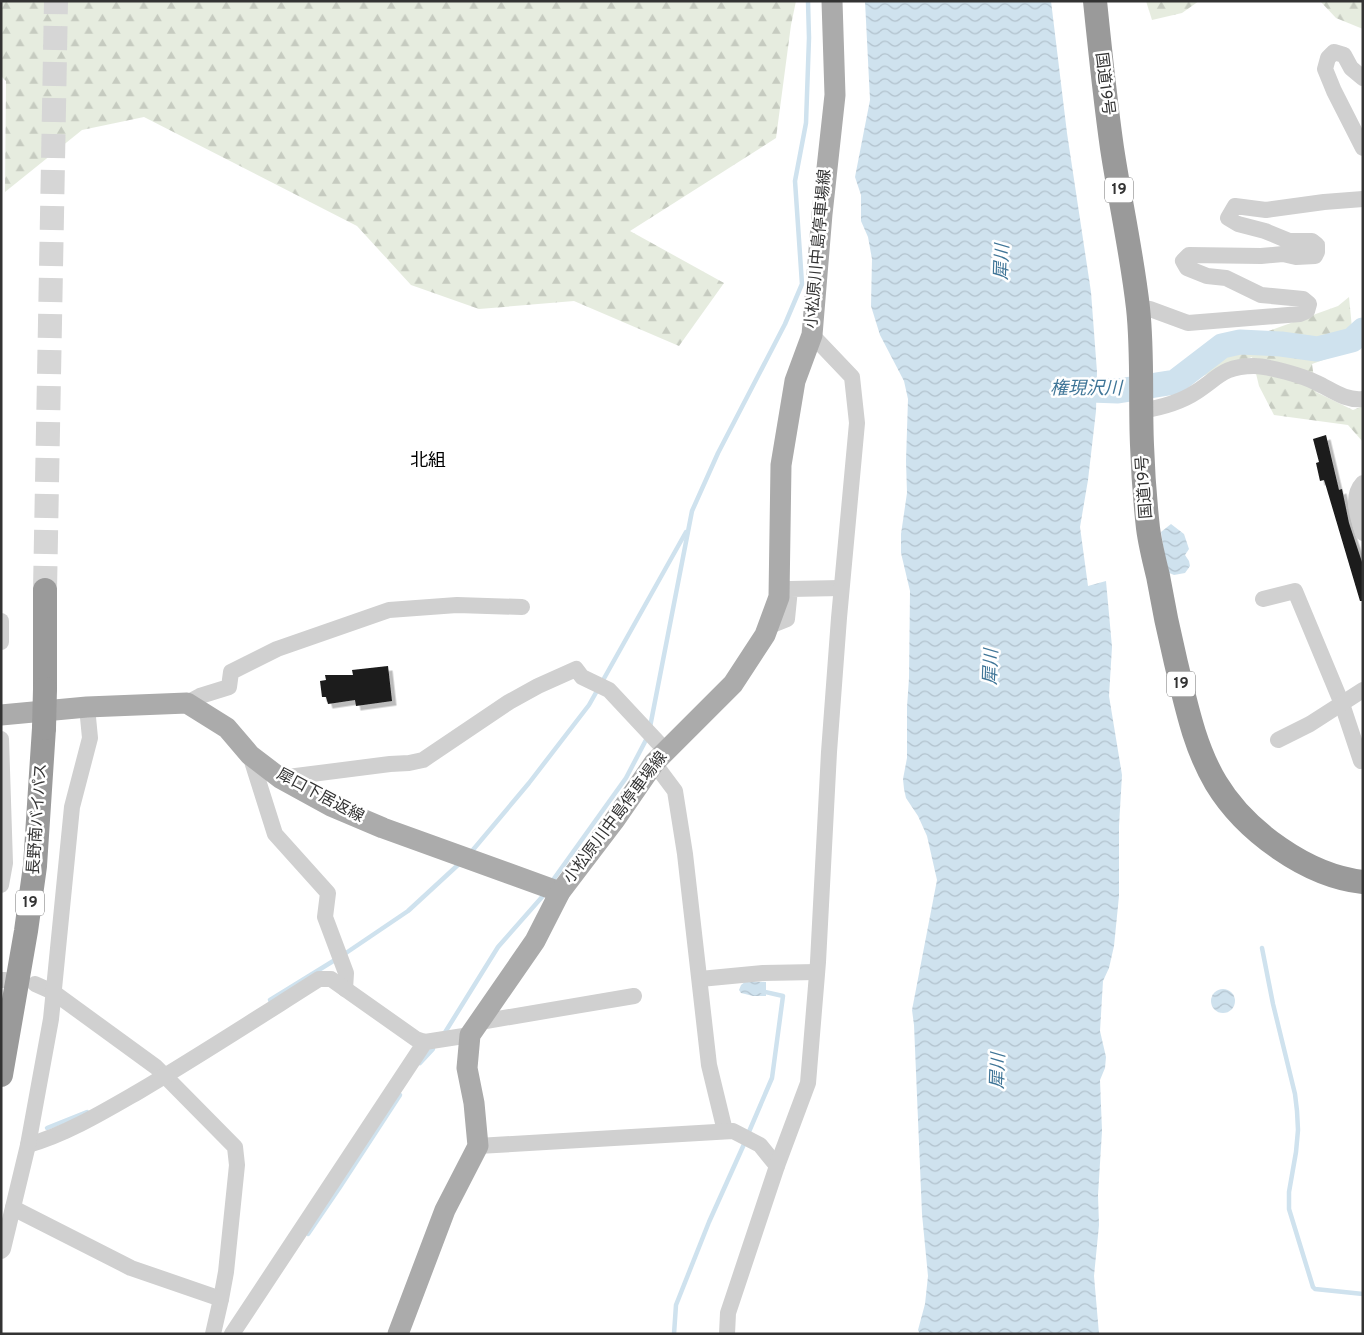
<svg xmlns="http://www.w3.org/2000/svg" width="1364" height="1335" font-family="Overpass,'Noto Sans JP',sans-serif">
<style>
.forest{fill:url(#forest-firs)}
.water{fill:url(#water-waves)}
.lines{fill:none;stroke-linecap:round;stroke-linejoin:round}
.stream{stroke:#cfe2ee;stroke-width:4.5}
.river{stroke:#cfe2ee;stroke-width:25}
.building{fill:#1a1a1a;filter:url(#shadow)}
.highway-tunnel{stroke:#d6d6d6;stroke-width:24;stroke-dasharray:24 12;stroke-linecap:butt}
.minor{stroke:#d0d0d0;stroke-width:16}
.major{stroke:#ababab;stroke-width:21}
.highway{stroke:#9a9a9a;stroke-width:24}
.highway-bridge{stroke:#9a9a9a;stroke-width:24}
.labels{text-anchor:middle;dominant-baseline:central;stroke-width:5;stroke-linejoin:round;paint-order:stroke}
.shield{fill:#fff;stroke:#707070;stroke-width:1}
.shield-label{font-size:15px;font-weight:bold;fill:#333}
.street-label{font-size:16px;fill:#333;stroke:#fff}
.water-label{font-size:18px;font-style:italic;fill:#3f7597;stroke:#fff}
.neighbourhood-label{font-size:18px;fill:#000;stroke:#fff}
</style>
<defs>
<pattern id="forest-firs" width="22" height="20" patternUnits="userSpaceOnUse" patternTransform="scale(1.25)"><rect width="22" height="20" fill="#e6ecdf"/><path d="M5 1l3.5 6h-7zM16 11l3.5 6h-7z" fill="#c6cbc0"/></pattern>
<pattern id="water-waves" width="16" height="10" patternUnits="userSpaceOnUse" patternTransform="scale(1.25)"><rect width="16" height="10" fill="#cfe2ee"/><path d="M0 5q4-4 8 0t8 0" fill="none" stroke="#b2c2cd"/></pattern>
<filter id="shadow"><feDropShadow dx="4.5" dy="4.5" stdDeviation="0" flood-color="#0004"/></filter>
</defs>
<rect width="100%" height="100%" fill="#fff"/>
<!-- forest -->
<g class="forest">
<polygon points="1,1 796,1 791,25 776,138 630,231 724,283 679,346 574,301 479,309 411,285 357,226 144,117 82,130 5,192 6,81 1,76"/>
<polygon points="1146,1 1199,1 1182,13 1152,20"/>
<polygon points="1320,1 1363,1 1363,29 1336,18"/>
<polygon points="1349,297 1354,349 1312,364 1316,392 1353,410 1363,406 1363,442 1348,425 1274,415 1259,386 1252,357 1190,381 1183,362 1338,306"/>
</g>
<!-- water -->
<g class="water">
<polygon points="865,1 1051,1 1067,133 1091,292 1097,372 1096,411 1088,480 1080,527 1088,586 1106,581 1112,647 1109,696 1122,775 1119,826 1119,896 1114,946 1109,968 1103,981 1100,1031 1106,1057 1105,1068 1100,1080 1102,1131 1098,1195 1099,1225 1094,1276 1099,1334 920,1334 918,1330 925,1304 928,1276 922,1214 914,1025 912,1010 937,880 927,836 918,816 906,798 904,789 903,779 907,758 907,707 909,678 910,591 901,553 901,534 907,493 906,461 908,399 904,381 880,335 871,306 872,259 868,237 861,221 861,195 855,177 870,100"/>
<polygon points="1171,524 1184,534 1189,549 1185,555 1189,561 1190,566 1185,573 1174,575 1167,572 1161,532"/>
<polygon points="746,981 766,982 766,996 753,996 741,993 739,990 741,985"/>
<circle cx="1223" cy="1001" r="12"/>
</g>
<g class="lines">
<!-- stream -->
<g class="stream">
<polyline points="602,682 686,532"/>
<polyline points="650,727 692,511 718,453 785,324 802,284 795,181 806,123 809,38 808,1"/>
<polyline points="472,851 529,783 589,705 598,689"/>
<polyline points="553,880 626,778 647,738"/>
<polyline points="1262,948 1273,1004 1295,1094 1297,1111 1298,1130 1296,1152 1289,1192 1289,1209 1313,1287 1315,1289 1363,1294"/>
<polyline points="270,1000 343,955 408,911 459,864"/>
<polyline points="444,1034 498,947 542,897"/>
<polyline points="420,1063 433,1049"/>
<polyline points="47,1128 87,1112"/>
<polyline points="748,1134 772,1078 783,996 761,991"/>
<polyline points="308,1234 340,1187 400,1095"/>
<polyline points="674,1334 676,1305 709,1222 745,1142"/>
</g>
<!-- river -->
<polyline class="river" points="1062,389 1118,391 1175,382 1222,346 1240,342 1281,344 1317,349 1352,340 1363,330"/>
</g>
<!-- building -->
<g class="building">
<polygon points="1326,435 1339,490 1342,489 1349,523 1363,565 1363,601 1360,601 1325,483 1324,480 1320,481 1316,463 1319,462 1313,439"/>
<polygon points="388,666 392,701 356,706 355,700 328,704 326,697 322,697 320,681 326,680 325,675 353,675 352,670"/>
</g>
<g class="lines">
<!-- highway-tunnel -->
<polyline class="highway-tunnel" points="45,590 56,1"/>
<!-- minor -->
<g class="minor">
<polyline points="1363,78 1351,68 1344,55 1334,52 1328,58 1325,69 1334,91 1363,148"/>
<polyline points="1138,308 1150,309 1188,323 1300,314 1307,311 1309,304 1303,299 1261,295 1226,278 1207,276 1187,268 1183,261 1189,255 1261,256 1283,254 1296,257 1315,256 1317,252 1317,245 1312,241 1289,241 1265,231 1238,224 1228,218 1235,206 1266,210 1324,202 1363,199"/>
<path d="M1141,411C1159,408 1181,402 1196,392C1218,378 1223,366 1254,366C1268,366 1304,376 1317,383C1332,390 1345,401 1363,399"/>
<path d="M1363,483C1350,497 1358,517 1363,533"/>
<polyline points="1263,599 1295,591 1342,704 1361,761"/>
<polyline points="1,621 1,642"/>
<polyline points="767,627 787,619 790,589 841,588"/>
<polyline points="187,703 200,696 229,687 231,672 277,649 389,610 457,605 522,607"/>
<polyline points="1,739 5,863 1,885"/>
<polyline points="1278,740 1310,724 1363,690"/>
<polyline points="250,755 275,834 328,893 325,917 346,973 345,989"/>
<polyline points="654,763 675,791 685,854 709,1065 725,1131"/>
<polyline points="280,778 390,764 409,763 423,760 509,702 538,686 576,669 582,677 609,690 666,751"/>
<polyline points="700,979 763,973 817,972"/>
<polyline points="1,980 5,980"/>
<polyline points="35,984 53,992 156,1067 235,1147 237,1165 226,1272 221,1299"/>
<polyline points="480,1022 634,996"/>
<path d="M28,1145C65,1135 105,1111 138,1092C199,1056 259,1017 319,979H331L416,1039L425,1042L470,1035"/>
<polyline points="478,1146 733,1131 760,1145 777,1166"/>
<polyline points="13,1208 131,1268 221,1299 213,1334"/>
<polyline points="1,1251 3,1249 28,1145 51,1019 72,807 90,738 87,707"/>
<polyline points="232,1334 425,1042"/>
<polyline points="727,1334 728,1313 777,1166 808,1083 818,962 829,752 839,618 857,423 852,377 812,335"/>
</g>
<!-- major -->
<g class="major">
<polyline points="1,715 87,707 187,703 227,728 250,755 280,778 331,806 383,828 560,892"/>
<polyline points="398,1334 445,1210 478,1146 474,1103 467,1068 470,1035 535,941 560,892 614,821 654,763 733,684 765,635 779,597 781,465 795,381 812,335 822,214 835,95 832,1"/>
</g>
<!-- highway -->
<g class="highway">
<path d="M1095,1C1100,50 1105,99 1112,148C1120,201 1132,254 1138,308C1143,353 1140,399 1142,445C1143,473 1145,501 1148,528C1150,544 1154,560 1158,576C1163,605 1169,634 1176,663C1186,704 1194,746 1216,783C1245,831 1307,876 1363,882"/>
<polyline points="45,590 45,689"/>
<polyline points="1,1075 26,931 35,866 44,728"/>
</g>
<!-- highway-bridge -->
<polyline class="highway-bridge" points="44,728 45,689"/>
</g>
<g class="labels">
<!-- shield labels -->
<g class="shield">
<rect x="1105" y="177.5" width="28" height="25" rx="4"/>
<rect x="1167" y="671.5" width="28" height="25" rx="4"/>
<rect x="16" y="890.5" width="28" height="25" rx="4"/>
</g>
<g class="shield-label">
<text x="1119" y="190">19</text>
<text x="1181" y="684">19</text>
<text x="30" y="903">19</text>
</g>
<!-- street labels -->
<g class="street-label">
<text transform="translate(1104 84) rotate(83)">国道19号</text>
<text transform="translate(819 249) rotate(-85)">小松原川中島停車場線</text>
<text transform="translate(1145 487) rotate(-94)">国道19号</text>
<text transform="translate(320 796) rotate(28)">犀口下居返線</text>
<text transform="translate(616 818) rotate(-53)">小松原川中島停車場線</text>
<text transform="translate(38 819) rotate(-86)">長野南バイパス</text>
</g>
<!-- water labels -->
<g class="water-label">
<text transform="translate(1003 262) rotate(-88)">犀川</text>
<text x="1086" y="389">権現沢川</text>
<text transform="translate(992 667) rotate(-88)">犀川</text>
<text transform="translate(999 1071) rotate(-88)">犀川</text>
</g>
<!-- neighbourhood labels -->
<g class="neighbourhood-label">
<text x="428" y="461">北組</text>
</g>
</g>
<!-- border -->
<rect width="1364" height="1335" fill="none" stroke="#333333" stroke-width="5"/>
</svg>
